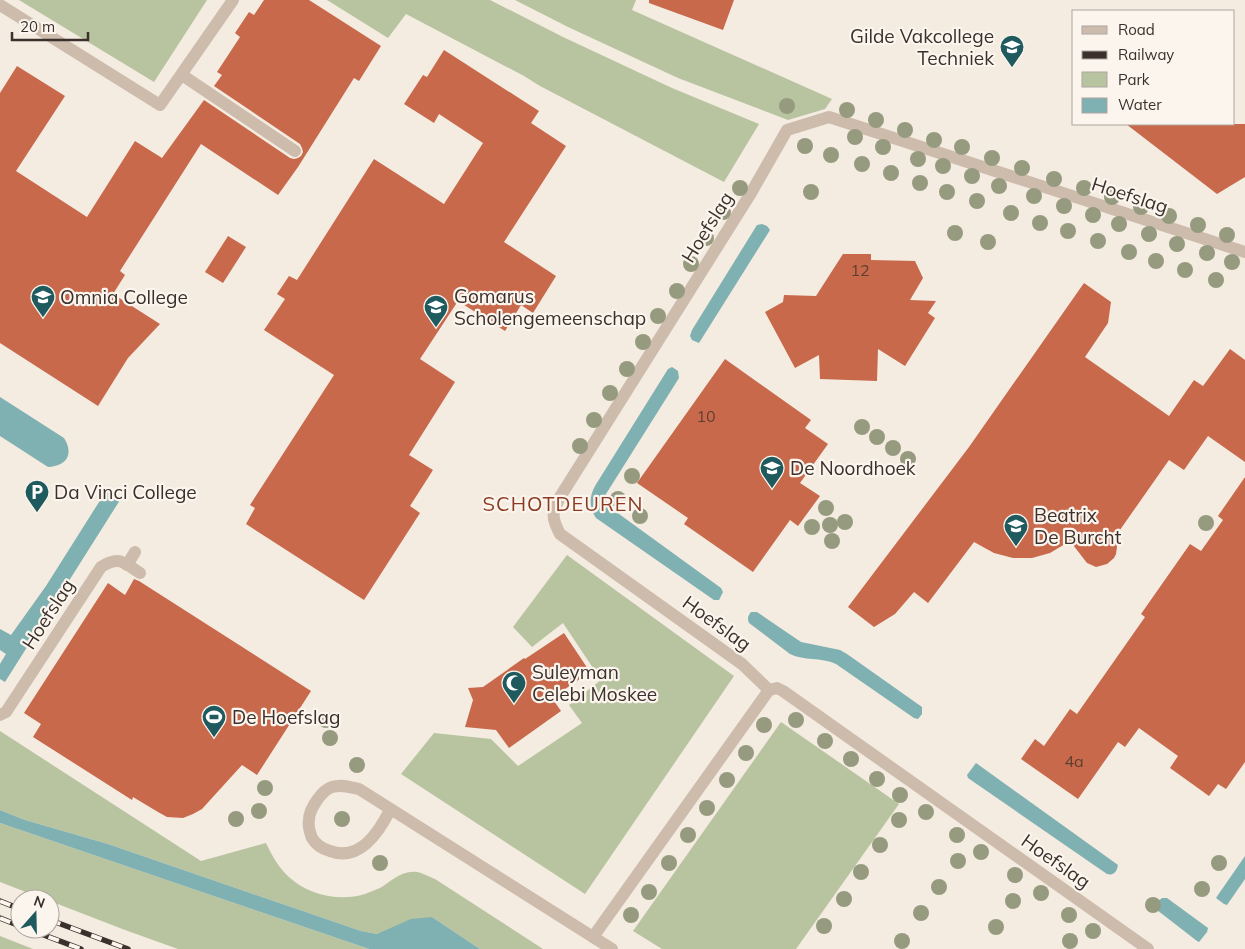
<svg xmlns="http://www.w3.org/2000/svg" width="1245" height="949" font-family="Mulish,sans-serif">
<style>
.green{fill:#b8c4a0}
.water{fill:#7fb0b2}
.building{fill:#c8694b}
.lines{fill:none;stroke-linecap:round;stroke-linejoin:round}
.minor{stroke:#cdbbac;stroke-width:12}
.rail-casing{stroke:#3b302b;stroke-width:5.5}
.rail{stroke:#fbf5ee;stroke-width:4;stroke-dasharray:11;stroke-linecap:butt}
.tree{fill:#969b7f}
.labels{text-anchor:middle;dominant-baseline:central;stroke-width:4.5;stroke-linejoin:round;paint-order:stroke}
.number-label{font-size:16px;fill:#5e3e33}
.poi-label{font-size:19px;fill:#3b302b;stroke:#fbf5ee;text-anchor:start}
.street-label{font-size:19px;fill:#3b302b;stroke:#fbf5ee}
.neighbourhood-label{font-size:20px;letter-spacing:1px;fill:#8c3b22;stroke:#fbf5ee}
</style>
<rect width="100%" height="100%" fill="#f4ebe1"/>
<!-- green -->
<g class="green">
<polygon points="19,0 207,0 154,82"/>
<polygon points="327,0 490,0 563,37 672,88 759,124 724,182 540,86 524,76 406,14 388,38"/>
<polygon points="515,0 636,0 632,10 832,99 825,109 788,120 678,78 568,27"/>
<polygon points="567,555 734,676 585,894 401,774 434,733 491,739 518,766 582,723 569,705 601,680 563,623 532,647 513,627"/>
<polygon points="781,722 899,804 796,949 662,949 633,931"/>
<path d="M0,731L201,861L266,843C272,856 279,868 290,878C309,895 340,902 365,894C370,892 375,890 380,888C392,881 401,870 417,872C423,873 430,877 435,879L543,949H480L432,917L377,934L361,931L108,844L25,820L0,810Z"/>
<polygon points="0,823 369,949 178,949 125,930 50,901 50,899 44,899 0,882"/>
<polygon points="0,936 33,949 0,949"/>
</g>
<!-- water -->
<g class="water">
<polygon points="762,224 767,226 770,230 699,343 692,340 690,336 692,330 757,225"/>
<path d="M672,367L678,371L679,378L606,494V500L608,506L721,588L723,592L719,600H714L596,518C589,507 589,497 595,486L668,369Z"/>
<path d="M0,397L64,438C74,454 67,466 48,467L0,436Z"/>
<polygon points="106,491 120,500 5,682 0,679 0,664 6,654 0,650 0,629 11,635 46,586"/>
<path d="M751,612H757L801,642L840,650L847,654L922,707V714L918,719L914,718L836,664C821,657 804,661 790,654L749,623C747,618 748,616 751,612Z"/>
<path d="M976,763L1118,865C1117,871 1114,876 1107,874L968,778L967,775Z"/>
<polygon points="0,810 25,820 108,844 361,931 377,934 411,919 432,917 480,949 369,949 0,823"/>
<polygon points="1245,856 1245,879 1227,905 1224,904 1216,898 1218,895"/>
<path d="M1162,898H1167L1208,928L1207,932L1199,942L1197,941L1157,910C1155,904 1158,901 1162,898Z"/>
</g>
<!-- building -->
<g class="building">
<polygon points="264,0 309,0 381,46 359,81 354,78 298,167 278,195 201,144 120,271 125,275 113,294 160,324 128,358 98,406 0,343 0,93 17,66 65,96 16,171 87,217 135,141 162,158 204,100 290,158 294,159 298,158 301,156 303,152 302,148 300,144 214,86 222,75 217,72 240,37 235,33 249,12 254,15"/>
<polygon points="649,0 734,0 723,30 649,3"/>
<polygon points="444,50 539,111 531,123 566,146 504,242 556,276 533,313 521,305 505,331 458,301 420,359 455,382 409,455 433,470 410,506 420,513 364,600 246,524 255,508 250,505 334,375 264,330 285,299 277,294 289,276 297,280 374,159 444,204 483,143 439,114 434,123 404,104 423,75 427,77"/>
<polygon points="1126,124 1245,124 1245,177 1217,194"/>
<polygon points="228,236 246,247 223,283 205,272"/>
<polygon points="843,254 871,254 871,260 915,261 923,278 910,300 936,301 928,313 935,318 905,366 878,349 877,381 820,379 819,355 795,368 765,312 783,302 784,295 816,296"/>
<polygon points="1084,283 1111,302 1108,323 1085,357 1169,416 1194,380 1203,386 1230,349 1245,360 1245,462 1208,436 1184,470 1169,460 1115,537 1117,547 1116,554 1114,558 1107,564 1096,567 1087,563 1070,541 1050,553 1032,558 1013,558 994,553 974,542 928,603 914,592 895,614 874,627 848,607 969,447"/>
<polygon points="725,359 811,420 805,428 828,444 800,483 820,496 798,526 790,520 753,572 684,524 688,518 637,483"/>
<polygon points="1245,477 1245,762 1226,789 1218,784 1209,796 1170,768 1178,756 1139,728 1125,747 1118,742 1078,799 1021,759 1035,739 1044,746 1070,709 1077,714 1145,617 1141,614 1190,544 1201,551 1223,520 1218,516"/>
<polygon points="134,579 139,581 311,691 257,775 242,765 202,809 193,814 183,818 167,817 158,812 133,797 132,800 33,737 41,724 24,713 108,583 125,595"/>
<polygon points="564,633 590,672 552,698 561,711 509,748 496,730 465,727 473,700 468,688 483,687 524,658 525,659"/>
</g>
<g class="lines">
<!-- minor -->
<g class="minor">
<polyline points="0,5 160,105 233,0"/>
<polyline points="182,75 295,151"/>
<polyline points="127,565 135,552"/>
<path d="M0,715L6,712L101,567C120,555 124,563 140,573"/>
<path d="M390,810C379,832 360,862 330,851C323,849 316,845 312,838C310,833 308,825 309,820C309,809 322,790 332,787C341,784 350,787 359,789L612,949"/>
<polyline points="593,937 769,690"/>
<path d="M1148,949L783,691L777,688L769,690L742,664L560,534C551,517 552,514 560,497L751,193L787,130L829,117L1245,252"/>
</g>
<defs>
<g id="rail">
<polyline points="0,901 20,909"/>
<polyline points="0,918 20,926"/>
<polyline points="50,920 128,949"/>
<polyline points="28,929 81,949"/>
</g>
</defs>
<!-- rail casing -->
<use href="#rail" class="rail-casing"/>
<!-- rail -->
<use href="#rail" class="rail"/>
</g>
<!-- trees -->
<g class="tree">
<circle cx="787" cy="106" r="8"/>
<circle cx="847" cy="110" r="8"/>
<circle cx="876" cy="120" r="8"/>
<circle cx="905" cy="130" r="8"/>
<circle cx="855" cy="137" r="8"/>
<circle cx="934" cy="140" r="8"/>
<circle cx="805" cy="146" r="8"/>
<circle cx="883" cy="147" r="8"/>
<circle cx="962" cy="147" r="8"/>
<circle cx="831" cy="155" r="8"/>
<circle cx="992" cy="158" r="8"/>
<circle cx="918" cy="159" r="8"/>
<circle cx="862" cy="164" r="8"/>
<circle cx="943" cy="166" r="8"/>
<circle cx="1022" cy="168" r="8"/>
<circle cx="891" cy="173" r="8"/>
<circle cx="972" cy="176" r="8"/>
<circle cx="1054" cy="179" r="8"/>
<circle cx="920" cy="183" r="8"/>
<circle cx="999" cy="186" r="8"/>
<circle cx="740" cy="188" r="8"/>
<circle cx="1084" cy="188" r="8"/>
<circle cx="811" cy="192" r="8"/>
<circle cx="947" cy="192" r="8"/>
<circle cx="1034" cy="196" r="8"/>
<circle cx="1112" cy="197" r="8"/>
<circle cx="977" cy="201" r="8"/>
<circle cx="1064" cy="206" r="8"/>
<circle cx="1141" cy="207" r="8"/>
<circle cx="723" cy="212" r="8"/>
<circle cx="1011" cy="213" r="8"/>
<circle cx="1093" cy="215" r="8"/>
<circle cx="1169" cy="216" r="8"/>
<circle cx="1040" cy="223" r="8"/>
<circle cx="1119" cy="224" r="8"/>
<circle cx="1198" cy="225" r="8"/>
<circle cx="1068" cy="231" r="8"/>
<circle cx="955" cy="233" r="8"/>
<circle cx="1149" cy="234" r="8"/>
<circle cx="1227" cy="235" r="8"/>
<circle cx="706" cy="238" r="8"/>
<circle cx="1098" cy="241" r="8"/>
<circle cx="988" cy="242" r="8"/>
<circle cx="1177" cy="244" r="8"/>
<circle cx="1129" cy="252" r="8"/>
<circle cx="1207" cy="253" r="8"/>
<circle cx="1156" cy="261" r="8"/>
<circle cx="1232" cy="262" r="8"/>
<circle cx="691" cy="264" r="8"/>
<circle cx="1185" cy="270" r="8"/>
<circle cx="1216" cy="280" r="8"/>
<circle cx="677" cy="291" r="8"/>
<circle cx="658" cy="316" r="8"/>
<circle cx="643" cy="342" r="8"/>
<circle cx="627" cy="369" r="8"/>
<circle cx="610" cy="393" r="8"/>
<circle cx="594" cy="420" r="8"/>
<circle cx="862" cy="427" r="8"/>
<circle cx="877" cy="437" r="8"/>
<circle cx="580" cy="446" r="8"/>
<circle cx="893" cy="448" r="8"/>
<circle cx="908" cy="459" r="8"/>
<circle cx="632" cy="476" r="8"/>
<circle cx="618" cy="499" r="8"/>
<circle cx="826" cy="508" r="8"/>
<circle cx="640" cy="516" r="8"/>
<circle cx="845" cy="522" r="8"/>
<circle cx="1206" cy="523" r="8"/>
<circle cx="830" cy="525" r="8"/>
<circle cx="812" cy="527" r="8"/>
<circle cx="832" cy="541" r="8"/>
<circle cx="326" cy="720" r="8"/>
<circle cx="796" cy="720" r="8"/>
<circle cx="764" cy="725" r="8"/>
<circle cx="330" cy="738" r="8"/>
<circle cx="825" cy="741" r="8"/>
<circle cx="746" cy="753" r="8"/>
<circle cx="851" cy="759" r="8"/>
<circle cx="357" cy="765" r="8"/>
<circle cx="877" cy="779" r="8"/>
<circle cx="727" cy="780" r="8"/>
<circle cx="265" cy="788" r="8"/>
<circle cx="900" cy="795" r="8"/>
<circle cx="707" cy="808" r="8"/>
<circle cx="259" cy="811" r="8"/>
<circle cx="926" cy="812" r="8"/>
<circle cx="236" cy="819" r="8"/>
<circle cx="342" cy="819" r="8"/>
<circle cx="899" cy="820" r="8"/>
<circle cx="688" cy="835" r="8"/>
<circle cx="957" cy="835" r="8"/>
<circle cx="880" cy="845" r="8"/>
<circle cx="981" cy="852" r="8"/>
<circle cx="958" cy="861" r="8"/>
<circle cx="380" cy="863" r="8"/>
<circle cx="669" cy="863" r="8"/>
<circle cx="1219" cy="863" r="8"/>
<circle cx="861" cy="872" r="8"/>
<circle cx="1015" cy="875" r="8"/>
<circle cx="939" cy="887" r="8"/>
<circle cx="1202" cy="889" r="8"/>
<circle cx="649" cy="892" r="8"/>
<circle cx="1041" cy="893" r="8"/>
<circle cx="844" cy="899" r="8"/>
<circle cx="1013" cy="901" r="8"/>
<circle cx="1153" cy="905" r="8"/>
<circle cx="921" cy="913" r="8"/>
<circle cx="631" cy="915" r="8"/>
<circle cx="1069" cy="915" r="8"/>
<circle cx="824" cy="926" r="8"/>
<circle cx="996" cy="927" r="8"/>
<circle cx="1093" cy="931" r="8"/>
<circle cx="902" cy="941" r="8"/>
<circle cx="1070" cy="941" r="8"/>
</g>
<!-- icons -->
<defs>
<symbol id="school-pin" viewBox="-11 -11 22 30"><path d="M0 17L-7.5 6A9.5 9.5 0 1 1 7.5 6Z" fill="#1f5a5e" stroke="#fbf5ee"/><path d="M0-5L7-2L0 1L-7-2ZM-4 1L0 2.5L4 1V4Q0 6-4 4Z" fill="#fff"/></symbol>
<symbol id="parking-pin" viewBox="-11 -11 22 30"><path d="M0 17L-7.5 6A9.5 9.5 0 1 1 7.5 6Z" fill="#1f5a5e" stroke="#fbf5ee"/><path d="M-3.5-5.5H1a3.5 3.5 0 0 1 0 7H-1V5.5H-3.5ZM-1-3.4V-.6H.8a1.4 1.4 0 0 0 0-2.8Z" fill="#fff"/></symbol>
<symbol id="mosque-pin" viewBox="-11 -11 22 30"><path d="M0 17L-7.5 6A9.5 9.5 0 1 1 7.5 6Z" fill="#1f5a5e" stroke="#fbf5ee"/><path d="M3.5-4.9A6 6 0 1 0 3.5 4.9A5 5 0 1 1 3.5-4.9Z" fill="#fff"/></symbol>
<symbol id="stadium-pin" viewBox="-11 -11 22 30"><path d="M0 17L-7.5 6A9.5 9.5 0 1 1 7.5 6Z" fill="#1f5a5e" stroke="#fbf5ee"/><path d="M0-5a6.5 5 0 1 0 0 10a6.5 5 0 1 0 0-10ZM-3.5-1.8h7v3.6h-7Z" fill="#fff"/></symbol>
</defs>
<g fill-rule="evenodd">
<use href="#school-pin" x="998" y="33" width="28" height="38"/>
<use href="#school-pin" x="29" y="283" width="28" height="38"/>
<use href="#school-pin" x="422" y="293" width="28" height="38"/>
<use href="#school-pin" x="758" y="454" width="28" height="38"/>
<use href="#parking-pin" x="23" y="478" width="28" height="38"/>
<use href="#school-pin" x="1002" y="512" width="28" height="38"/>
<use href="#mosque-pin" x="500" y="669" width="28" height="38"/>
<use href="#stadium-pin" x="200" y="703" width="28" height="38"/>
</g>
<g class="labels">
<!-- number labels -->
<g class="number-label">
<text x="860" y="270">12</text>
<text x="706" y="416">10</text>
<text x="1074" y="761">4a</text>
</g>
<!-- poi labels -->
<g class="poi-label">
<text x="994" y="36" text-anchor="end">Gilde Vakcollege<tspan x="994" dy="22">Techniek</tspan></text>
<text x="454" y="296">Gomarus<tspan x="454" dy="22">Scholengemeenschap</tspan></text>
<text x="60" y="297">Omnia College</text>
<text x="790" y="468">De Noordhoek</text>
<text x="54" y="492">Da Vinci College</text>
<text x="1034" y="515">Beatrix<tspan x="1034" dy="22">De Burcht</tspan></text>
<text x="532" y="672">Suleyman<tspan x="532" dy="22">Celebi Moskee</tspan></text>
<text x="232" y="717">De Hoefslag</text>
</g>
<!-- street labels -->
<g class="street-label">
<text transform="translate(1130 195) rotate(18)">Hoefslag</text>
<text transform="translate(707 227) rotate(-58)">Hoefslag</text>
<text transform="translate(48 614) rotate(-57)">Hoefslag</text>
<text transform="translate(717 623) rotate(36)">Hoefslag</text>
<text transform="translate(1056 861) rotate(35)">Hoefslag</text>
</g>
<!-- neighbourhood labels -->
<g class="neighbourhood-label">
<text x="563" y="503">SCHOTDEUREN</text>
</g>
</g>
<!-- legend -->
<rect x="1072" y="10" width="162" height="115" fill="#fbf5ee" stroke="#aea6a0"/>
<rect x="1082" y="26" width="25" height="8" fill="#cdbbac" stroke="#aea6a0"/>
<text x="1118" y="35" font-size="15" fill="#3b302b">Road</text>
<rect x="1082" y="51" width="25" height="8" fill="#3b302b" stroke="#aea6a0"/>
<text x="1118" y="60" font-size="15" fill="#3b302b">Railway</text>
<rect x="1082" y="72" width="25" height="15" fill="#b8c4a0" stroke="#aea6a0"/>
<text x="1118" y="85" font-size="15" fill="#3b302b">Park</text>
<rect x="1082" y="98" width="25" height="15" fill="#7fb0b2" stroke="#aea6a0"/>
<text x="1118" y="110" font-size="15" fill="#3b302b">Water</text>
<!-- north arrow -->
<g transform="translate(35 914) rotate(20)"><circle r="24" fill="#fbf5ee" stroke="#aea6a0"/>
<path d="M0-4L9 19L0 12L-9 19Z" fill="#1f5a5e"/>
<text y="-8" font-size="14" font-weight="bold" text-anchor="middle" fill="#3b302b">N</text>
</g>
<!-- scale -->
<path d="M12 32v8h76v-8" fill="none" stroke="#3b302b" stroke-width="2.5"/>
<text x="20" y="32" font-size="15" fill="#3b302b" stroke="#fbf5ee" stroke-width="4" paint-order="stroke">20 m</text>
</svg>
